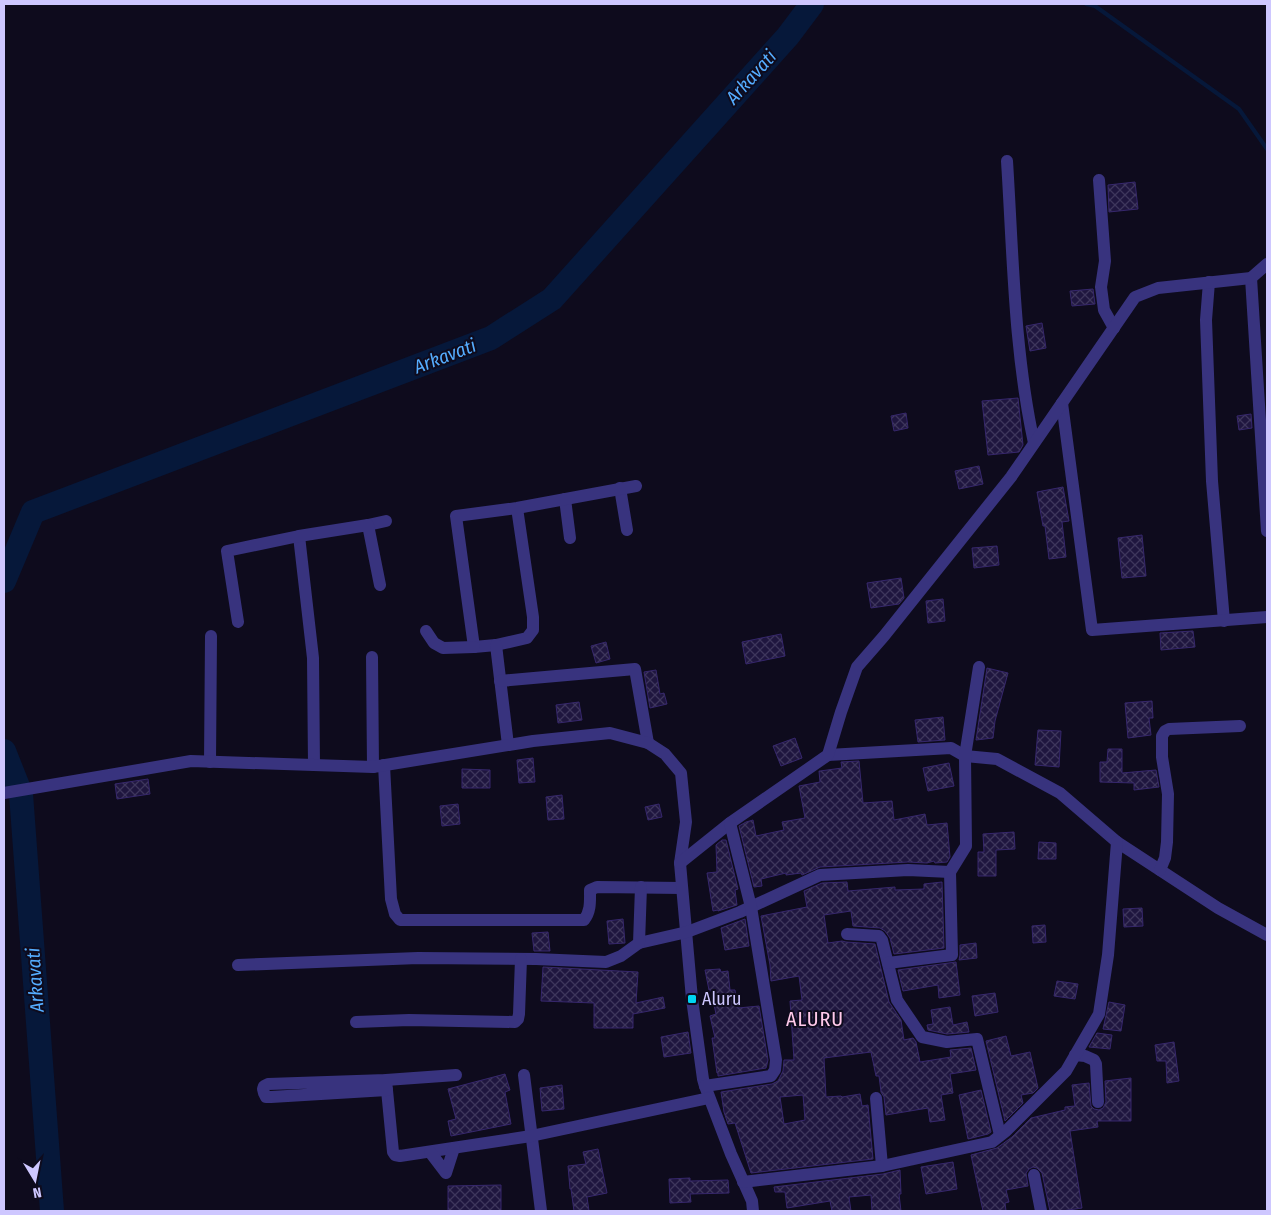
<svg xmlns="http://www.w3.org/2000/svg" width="1271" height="1215" font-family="'Fira Sans Condensed',sans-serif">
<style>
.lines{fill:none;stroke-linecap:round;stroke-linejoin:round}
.stream{stroke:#06183a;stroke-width:4}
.river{stroke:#06183a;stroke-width:24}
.building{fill:url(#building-cross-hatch);stroke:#36276c;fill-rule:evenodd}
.minor{stroke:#38337e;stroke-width:12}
.poi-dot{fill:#00d5f2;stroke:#0e0b1d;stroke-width:2}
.labels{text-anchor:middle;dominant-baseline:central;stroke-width:4;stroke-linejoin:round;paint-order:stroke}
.poi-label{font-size:18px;fill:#cec7ff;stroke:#0e0b1d;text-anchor:start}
.water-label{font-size:19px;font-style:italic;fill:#55adff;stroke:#0e0b1d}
.quarter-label{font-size:20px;letter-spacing:1px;fill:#ffc9ea;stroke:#0e0b1d}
</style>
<defs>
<pattern id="building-cross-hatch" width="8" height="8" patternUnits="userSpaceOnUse" patternTransform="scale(1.25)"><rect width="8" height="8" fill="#1f163f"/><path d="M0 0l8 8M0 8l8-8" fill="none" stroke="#3e365c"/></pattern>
</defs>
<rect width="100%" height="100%" fill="#0e0b1d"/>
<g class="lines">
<!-- stream -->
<polyline class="stream" points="1086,4 1095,6 1239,109 1267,149"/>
<!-- river -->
<g class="river">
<polyline points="4,581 33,512 491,338 552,299 788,36 812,4"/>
<polyline points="4,751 21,794 52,1211"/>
</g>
</g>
<!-- building -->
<g class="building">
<polygon points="1135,182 1138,209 1109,212 1108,185"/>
<polygon points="1093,289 1095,304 1072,306 1070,291"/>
<polygon points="1042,323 1046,348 1030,351 1026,326"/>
<polygon points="1018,398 1023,445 1019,452 988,455 982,401"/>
<polygon points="906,413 908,428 894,431 891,416"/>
<polygon points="1251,414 1252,428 1239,430 1237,416"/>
<polygon points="979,466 983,484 959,489 955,471"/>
<polygon points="1063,487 1069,521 1062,522 1066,557 1049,559 1045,526 1043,526 1037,492"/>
<polygon points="1142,535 1146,576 1122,578 1118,538"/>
<polygon points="997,546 999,565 974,568 972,548"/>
<polygon points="901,578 904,598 899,604 871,608 867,583"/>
<polygon points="943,599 945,621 928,623 926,601"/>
<polygon points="1193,631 1195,647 1161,650 1160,633"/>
<polygon points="781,634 785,656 746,664 742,642"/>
<polygon points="606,642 610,659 596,663 591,646"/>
<polygon points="987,668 1008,673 995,721 993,738 976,740"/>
<polygon points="656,670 660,694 664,693 667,704 650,708 644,672"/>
<polygon points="1152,701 1153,718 1149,718 1151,735 1128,738 1125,703"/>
<polygon points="579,702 582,720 558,723 556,705"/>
<polygon points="943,717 945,740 918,742 915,720"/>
<polygon points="1038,730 1061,731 1059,767 1035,765"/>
<polygon points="795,738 802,758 781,766 773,746"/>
<polygon points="1108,749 1122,749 1122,773 1156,770 1159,787 1134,790 1134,783 1100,782 1100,762 1107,762"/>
<polygon points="533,758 535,782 519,783 517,760"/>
<polygon points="859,761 863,803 892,801 894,820 925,814 927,825 947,823 950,857 947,862 935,863 934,861 927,863 908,862 820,867 802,875 801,873 786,875 786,873 761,879 762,886 754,887 739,826 746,822 753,820 756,836 784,830 782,822 805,818 799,786 820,782 819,771 820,771 842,768 841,762"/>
<polygon points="949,763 954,786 928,791 923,768"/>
<polygon points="462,769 490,770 490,788 462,788"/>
<polygon points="148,779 150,794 117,799 115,784"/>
<polygon points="562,795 564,819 548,820 546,797"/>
<polygon points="458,804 460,824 442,826 440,806"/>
<polygon points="659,804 662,817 648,820 645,807"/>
<polygon points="1014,832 1015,849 996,850 996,876 978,876 978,852 984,852 983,834"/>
<polygon points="722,840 726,840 738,889 735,890 737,905 718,911 718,910 713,911 707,873 717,872 716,845"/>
<polygon points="1039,842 1056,843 1056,859 1038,859"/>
<path d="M847,882L848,891L895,887V890L924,889V884L942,882L944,948L894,954L890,938L885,931L880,928L853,926L851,911L824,915L828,943L842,941L846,942L875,944L889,1002L901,1020L904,1040L913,1038L916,1042L920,1062L951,1057L950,1050L971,1048L976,1070L950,1074L953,1093L941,1095L945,1120L930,1122L928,1108L886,1115L884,1097L881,1092L879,1076H876L871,1052L824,1058L826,1097L841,1096L842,1097L860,1094L862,1106L868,1105L873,1159L751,1173L735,1123L728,1124L724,1112L721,1092L772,1084L778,1081L783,1071L784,1060H794L790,1001L802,1000L799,976L771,981L770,965L761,916L807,907L804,891L822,883ZM803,1095L805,1120L784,1124L780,1097Z"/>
<polygon points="1142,908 1143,926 1124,927 1123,909"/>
<polygon points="623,919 625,943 609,944 607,921"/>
<polygon points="745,919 749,946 725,950 721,928"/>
<polygon points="1045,925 1046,942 1033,943 1032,926"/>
<polygon points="548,932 550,951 534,951 532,933"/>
<polygon points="976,943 977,958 959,960 960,955 960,945"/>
<polygon points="956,962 960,995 939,998 938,985 903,991 898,970"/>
<polygon points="543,967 638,972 636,1003 663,997 665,1008 633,1014 633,1028 594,1028 594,1003 541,1001"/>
<polygon points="720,969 721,972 728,971 730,990 735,990 738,1008 759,1006 768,1060 766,1068 718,1076 718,1073 717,1073 712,1038 715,1038 710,1016 716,1014 711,990 709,990 705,970"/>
<polygon points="1057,981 1078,984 1075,999 1054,996"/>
<polygon points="995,993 998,1012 975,1016 972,996"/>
<polygon points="1109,1002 1125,1005 1121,1031 1103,1029"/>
<polygon points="950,1007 953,1025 967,1022 969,1032 947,1034 928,1030 927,1025 933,1024 931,1010"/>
<polygon points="688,1032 691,1053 664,1057 661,1037"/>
<polygon points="1097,1033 1112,1035 1110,1049 1089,1047"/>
<polygon points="1006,1036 1011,1056 1030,1052 1038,1088 1033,1093 1021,1095 1023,1103 1005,1121 986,1041"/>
<polygon points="1174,1042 1179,1081 1167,1083 1166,1061 1157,1061 1155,1045"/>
<polygon points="505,1074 510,1090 505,1092 511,1124 451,1136 448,1121 456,1119 448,1089"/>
<polygon points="1131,1078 1131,1121 1097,1121 1098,1127 1070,1131 1082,1208 1062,1211 1050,1211 1042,1173 1037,1168 1033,1167 1029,1169 1026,1173 1028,1186 1006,1190 1009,1202 1005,1203 1006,1211 983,1211 971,1155 997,1148 1012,1137 1031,1118 1065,1110 1065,1107 1075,1106 1072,1085 1089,1083 1091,1106 1094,1109 1099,1110 1103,1108 1106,1102 1105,1081"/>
<polygon points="562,1085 564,1109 542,1111 540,1088"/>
<polygon points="981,1090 991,1132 988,1134 968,1139 959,1095"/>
<polygon points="598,1149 607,1193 587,1197 589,1211 574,1211 571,1189 570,1189 568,1166 586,1164 583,1152"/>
<polygon points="953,1162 957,1189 926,1194 921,1167"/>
<polygon points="900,1170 901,1194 899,1194 901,1211 872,1211 871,1195 849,1197 851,1211 832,1211 830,1201 787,1208 785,1192 775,1192 774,1187 883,1174"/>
<polygon points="690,1178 690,1181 728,1180 729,1193 690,1194 691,1202 670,1203 669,1179"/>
<polygon points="501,1185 501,1211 448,1211 448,1186"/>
</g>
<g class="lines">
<!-- minor -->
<g class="minor">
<path d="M1007,161C1013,255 1014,351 1034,443"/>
<polyline points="1099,180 1105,261 1101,287 1104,310 1114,328"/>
<polyline points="1251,278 1267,531"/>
<polyline points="1209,282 1206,320 1212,481 1224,621"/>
<polyline points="1062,403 1092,630 1267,617"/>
<polyline points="620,488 627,530"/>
<polyline points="565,499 570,538"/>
<polyline points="517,508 533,617 533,630 527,638 496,645 474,647 456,516 517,508 636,486"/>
<polyline points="368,525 386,521"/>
<polyline points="299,536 313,658 314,765"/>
<polyline points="238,622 227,551 299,536 368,525 380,585"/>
<polyline points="426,631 434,643 443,648 474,647"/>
<polyline points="496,645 508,745"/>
<polyline points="372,657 373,767"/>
<polyline points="500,681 635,669 648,743"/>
<polyline points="828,755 951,748 965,756 997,759 1060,793 1117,842 1218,908 1267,935"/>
<polyline points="210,762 211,636"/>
<path d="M384,765L391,899L395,914L400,920H584C591,911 590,901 590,890L597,887L682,888"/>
<polyline points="4,793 191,761 373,767 533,741 610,733 648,743 665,754 681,773 686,822 680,863 692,999 703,1079 705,1086 731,1154 752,1201 753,1211"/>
<polyline points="680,863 730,823 828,755 841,712 857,667 884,636 1011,477 1135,297 1158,288 1251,278 1267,264"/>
<polyline points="1160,870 1165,858 1167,842 1168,794 1162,757 1162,736 1165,731 1169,729 1240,726"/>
<polyline points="847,934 879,936 882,940 897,1000 922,1037 947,1042 977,1039 1000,1135"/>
<polyline points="639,943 687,932 740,912 820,875 908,870 950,872"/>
<polyline points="888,963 952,955 950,872 966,846 965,756 979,667"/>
<polyline points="238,965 418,958 536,959 606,962 621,956 639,943 641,887"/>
<polyline points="356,1022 409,1020 515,1022 518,1019 519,1014 521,959"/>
<polyline points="1075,1055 1085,1056 1094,1060 1096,1064 1098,1102"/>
<polyline points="524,1075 541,1211"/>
<polyline points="386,1080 393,1152 395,1155 400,1156 531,1136 709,1098"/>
<polyline points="705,1086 771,1076 775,1070 776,1060 751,907 730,823"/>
<polyline points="387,1090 271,1097 266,1097 264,1093 263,1089 264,1086 268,1084 386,1080 456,1075"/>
<polyline points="876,1098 882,1166"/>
<polyline points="430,1152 446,1173 454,1148"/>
<polyline points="1034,1175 1041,1211"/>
<polyline points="743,1182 882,1166 992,1142 1006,1131 1066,1071 1099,1014 1108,955 1117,842"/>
</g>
</g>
<!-- markers -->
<rect class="poi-dot" x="687" y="994" width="10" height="10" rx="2.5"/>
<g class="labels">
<!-- poi labels -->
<g class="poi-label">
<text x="702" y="999">Aluru</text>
</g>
<!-- water labels -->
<g class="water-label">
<text transform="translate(751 77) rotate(-48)">Arkavati</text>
<text transform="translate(445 356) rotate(-21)">Arkavati</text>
<text transform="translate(35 980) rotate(-94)">Arkavati</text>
</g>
<!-- quarter labels -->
<g class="quarter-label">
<text x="815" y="1019">ALURU</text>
</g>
</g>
<!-- border -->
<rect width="1271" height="1215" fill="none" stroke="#cec7ff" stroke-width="10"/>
<!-- north arrow -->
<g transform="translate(35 1180) rotate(170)" stroke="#0e0b1d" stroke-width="4" paint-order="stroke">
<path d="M0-4L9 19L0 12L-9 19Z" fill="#cec7ff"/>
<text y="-8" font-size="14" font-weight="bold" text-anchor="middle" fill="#cec7ff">N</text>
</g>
</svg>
